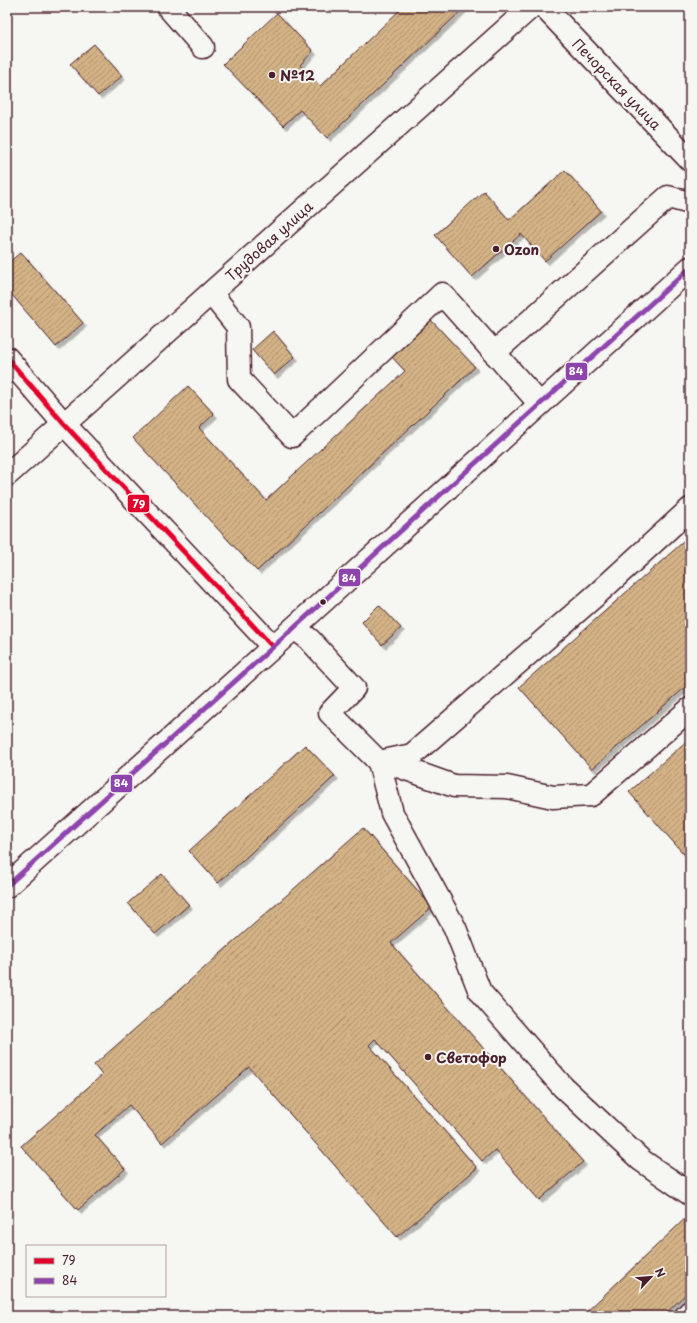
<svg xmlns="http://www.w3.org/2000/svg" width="697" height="1323" font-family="'Playpen Sans',sans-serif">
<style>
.building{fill:url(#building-hatch);stroke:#4a1f2b;filter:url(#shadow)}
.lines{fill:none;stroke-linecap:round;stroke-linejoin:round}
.minor-casing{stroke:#4a1f2b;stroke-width:25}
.minor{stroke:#f6f6f2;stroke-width:22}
.bus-1-casing{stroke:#f6f6f2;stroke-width:8}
.bus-2-casing{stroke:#f6f6f2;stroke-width:8}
.bus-1{stroke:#e4002b;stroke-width:5}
.bus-2{stroke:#8e44ad;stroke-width:5}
.poi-dot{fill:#4a1f2b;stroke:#f6f6f2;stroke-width:1.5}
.labels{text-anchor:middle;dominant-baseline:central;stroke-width:4;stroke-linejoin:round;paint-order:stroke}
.poi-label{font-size:14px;font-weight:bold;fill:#4a1f2b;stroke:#f6f6f2;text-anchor:start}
.street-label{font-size:14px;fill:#4a1f2b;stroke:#f6f6f2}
.line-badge{stroke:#f6f6f2;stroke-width:1.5}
.badge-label{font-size:11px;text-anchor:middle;font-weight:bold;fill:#fff}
</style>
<defs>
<pattern id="building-hatch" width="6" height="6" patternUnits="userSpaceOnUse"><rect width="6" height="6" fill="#d3b386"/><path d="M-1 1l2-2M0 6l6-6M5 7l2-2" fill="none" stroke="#ad916e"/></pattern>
<filter id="shadow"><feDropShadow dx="3.5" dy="3.5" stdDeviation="0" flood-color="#0004"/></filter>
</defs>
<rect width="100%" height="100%" fill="#f6f6f2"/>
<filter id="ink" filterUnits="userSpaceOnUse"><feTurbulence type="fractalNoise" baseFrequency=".025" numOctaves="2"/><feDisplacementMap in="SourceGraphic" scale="8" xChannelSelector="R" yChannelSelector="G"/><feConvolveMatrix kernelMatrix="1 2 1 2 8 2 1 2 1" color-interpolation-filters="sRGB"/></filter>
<g filter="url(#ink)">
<!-- building -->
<g class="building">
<polygon points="403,7 465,7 327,138 300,110 283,126 223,64 277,13 313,51 300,65 320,86"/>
<polygon points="94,44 122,76 98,96 70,64"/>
<polygon points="565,170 601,211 545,261 521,234 472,277 435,235 484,191 509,220"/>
<polygon points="21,252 83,323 56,347 7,289 7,264"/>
<polygon points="431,320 475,367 257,571 133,438 188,386 214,414 199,428 266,500 405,371 391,356"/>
<polygon points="273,331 295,357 274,375 252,350"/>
<polygon points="690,536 690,683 592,769 519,687"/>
<polygon points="379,605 401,628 382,645 362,622"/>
<polygon points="690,738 690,861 629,792"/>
<polygon points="305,745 335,776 218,883 189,851"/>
<polygon points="363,828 432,907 391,943 583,1162 539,1200 495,1150 482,1161 375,1039 369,1045 477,1168 397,1237 249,1067 162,1143 129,1105 95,1135 125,1169 78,1210 21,1146 102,1075 94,1065"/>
<polygon points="162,874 189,905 155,934 128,903"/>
<polygon points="690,1214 690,1290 663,1316 582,1316"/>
</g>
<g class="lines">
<defs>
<g id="minor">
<polyline points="168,7 203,47"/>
<polyline points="544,7 690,160"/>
<polyline points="211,293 238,327 239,379 292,436 442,294 540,404"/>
<polyline points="494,353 668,197 690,203"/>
<polyline points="7,358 64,424 273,647"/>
<polyline points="7,475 531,7"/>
<polyline points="294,628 309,639 354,688 330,713 379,762 392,813 455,928 480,992 563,1087 641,1160 690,1194"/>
<polyline points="379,762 412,755 596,595 690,509"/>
<polyline points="384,763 392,764 454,786 507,787 553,797 591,795 690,709"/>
<polyline points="7,886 273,647 690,268"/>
<polyline points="686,1316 690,1312"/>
</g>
</defs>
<!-- minor casing -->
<use href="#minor" class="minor-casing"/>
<!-- minor -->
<use href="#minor" class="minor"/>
<defs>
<polyline id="bus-1" points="7,358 64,424 273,647"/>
<polyline id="bus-2" points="7,886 273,647 690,268"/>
</defs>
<!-- bus-1 casing -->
<use href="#bus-1" class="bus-1-casing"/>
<!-- bus-2 casing -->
<use href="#bus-2" class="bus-2-casing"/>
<!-- bus-1 -->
<use href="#bus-1" class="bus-1"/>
<!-- bus-2 -->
<use href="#bus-2" class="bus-2"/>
</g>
</g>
<!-- markers -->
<g class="poi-dot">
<circle cx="272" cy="75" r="4"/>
<circle cx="496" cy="249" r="4"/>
<circle cx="323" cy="602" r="3.5"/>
<circle cx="428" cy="1057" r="4"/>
</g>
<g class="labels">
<!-- poi labels -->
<g class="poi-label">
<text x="280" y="75">№12</text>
<text x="504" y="249">Ozon</text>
<text x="436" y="1057">Светофор</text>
</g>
<!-- street labels -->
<g class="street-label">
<text transform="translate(617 84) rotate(46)">Печорская улица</text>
<text transform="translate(269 241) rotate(-42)">Трудовая улица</text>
</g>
</g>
<g class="line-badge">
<rect x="565" y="362" width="23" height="19" rx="4" fill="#8e44ad"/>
<rect x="127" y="494" width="23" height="19" rx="4" fill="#e4002b"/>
<rect x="338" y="568" width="23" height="19" rx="4" fill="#8e44ad"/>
<rect x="110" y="774" width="23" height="19" rx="4" fill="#8e44ad"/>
</g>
<g class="badge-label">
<text x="576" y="375">84</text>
<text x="139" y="508">79</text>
<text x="349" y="582">84</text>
<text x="121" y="787">84</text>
</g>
<!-- margin -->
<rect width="697" height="1323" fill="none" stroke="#f6f6f2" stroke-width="24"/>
<rect x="12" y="12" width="673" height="1299" fill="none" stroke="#4a1f2b" stroke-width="1.5" filter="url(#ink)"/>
<!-- legend -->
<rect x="26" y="1245" width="140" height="52" fill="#f6f6f2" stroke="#b1a0a2"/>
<rect x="34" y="1258" width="20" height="6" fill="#e4002b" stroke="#b1a0a2"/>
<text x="62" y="1265" font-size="12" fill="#4a1f2b">79</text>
<rect x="34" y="1278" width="20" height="6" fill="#8e44ad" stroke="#b1a0a2"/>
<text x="62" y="1285" font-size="12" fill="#4a1f2b">84</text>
<!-- north arrow -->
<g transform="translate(651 1277) rotate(64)" stroke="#f6f6f2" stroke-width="3" paint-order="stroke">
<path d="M0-3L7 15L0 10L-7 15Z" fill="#4a1f2b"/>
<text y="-6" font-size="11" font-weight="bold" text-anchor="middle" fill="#4a1f2b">N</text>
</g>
</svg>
